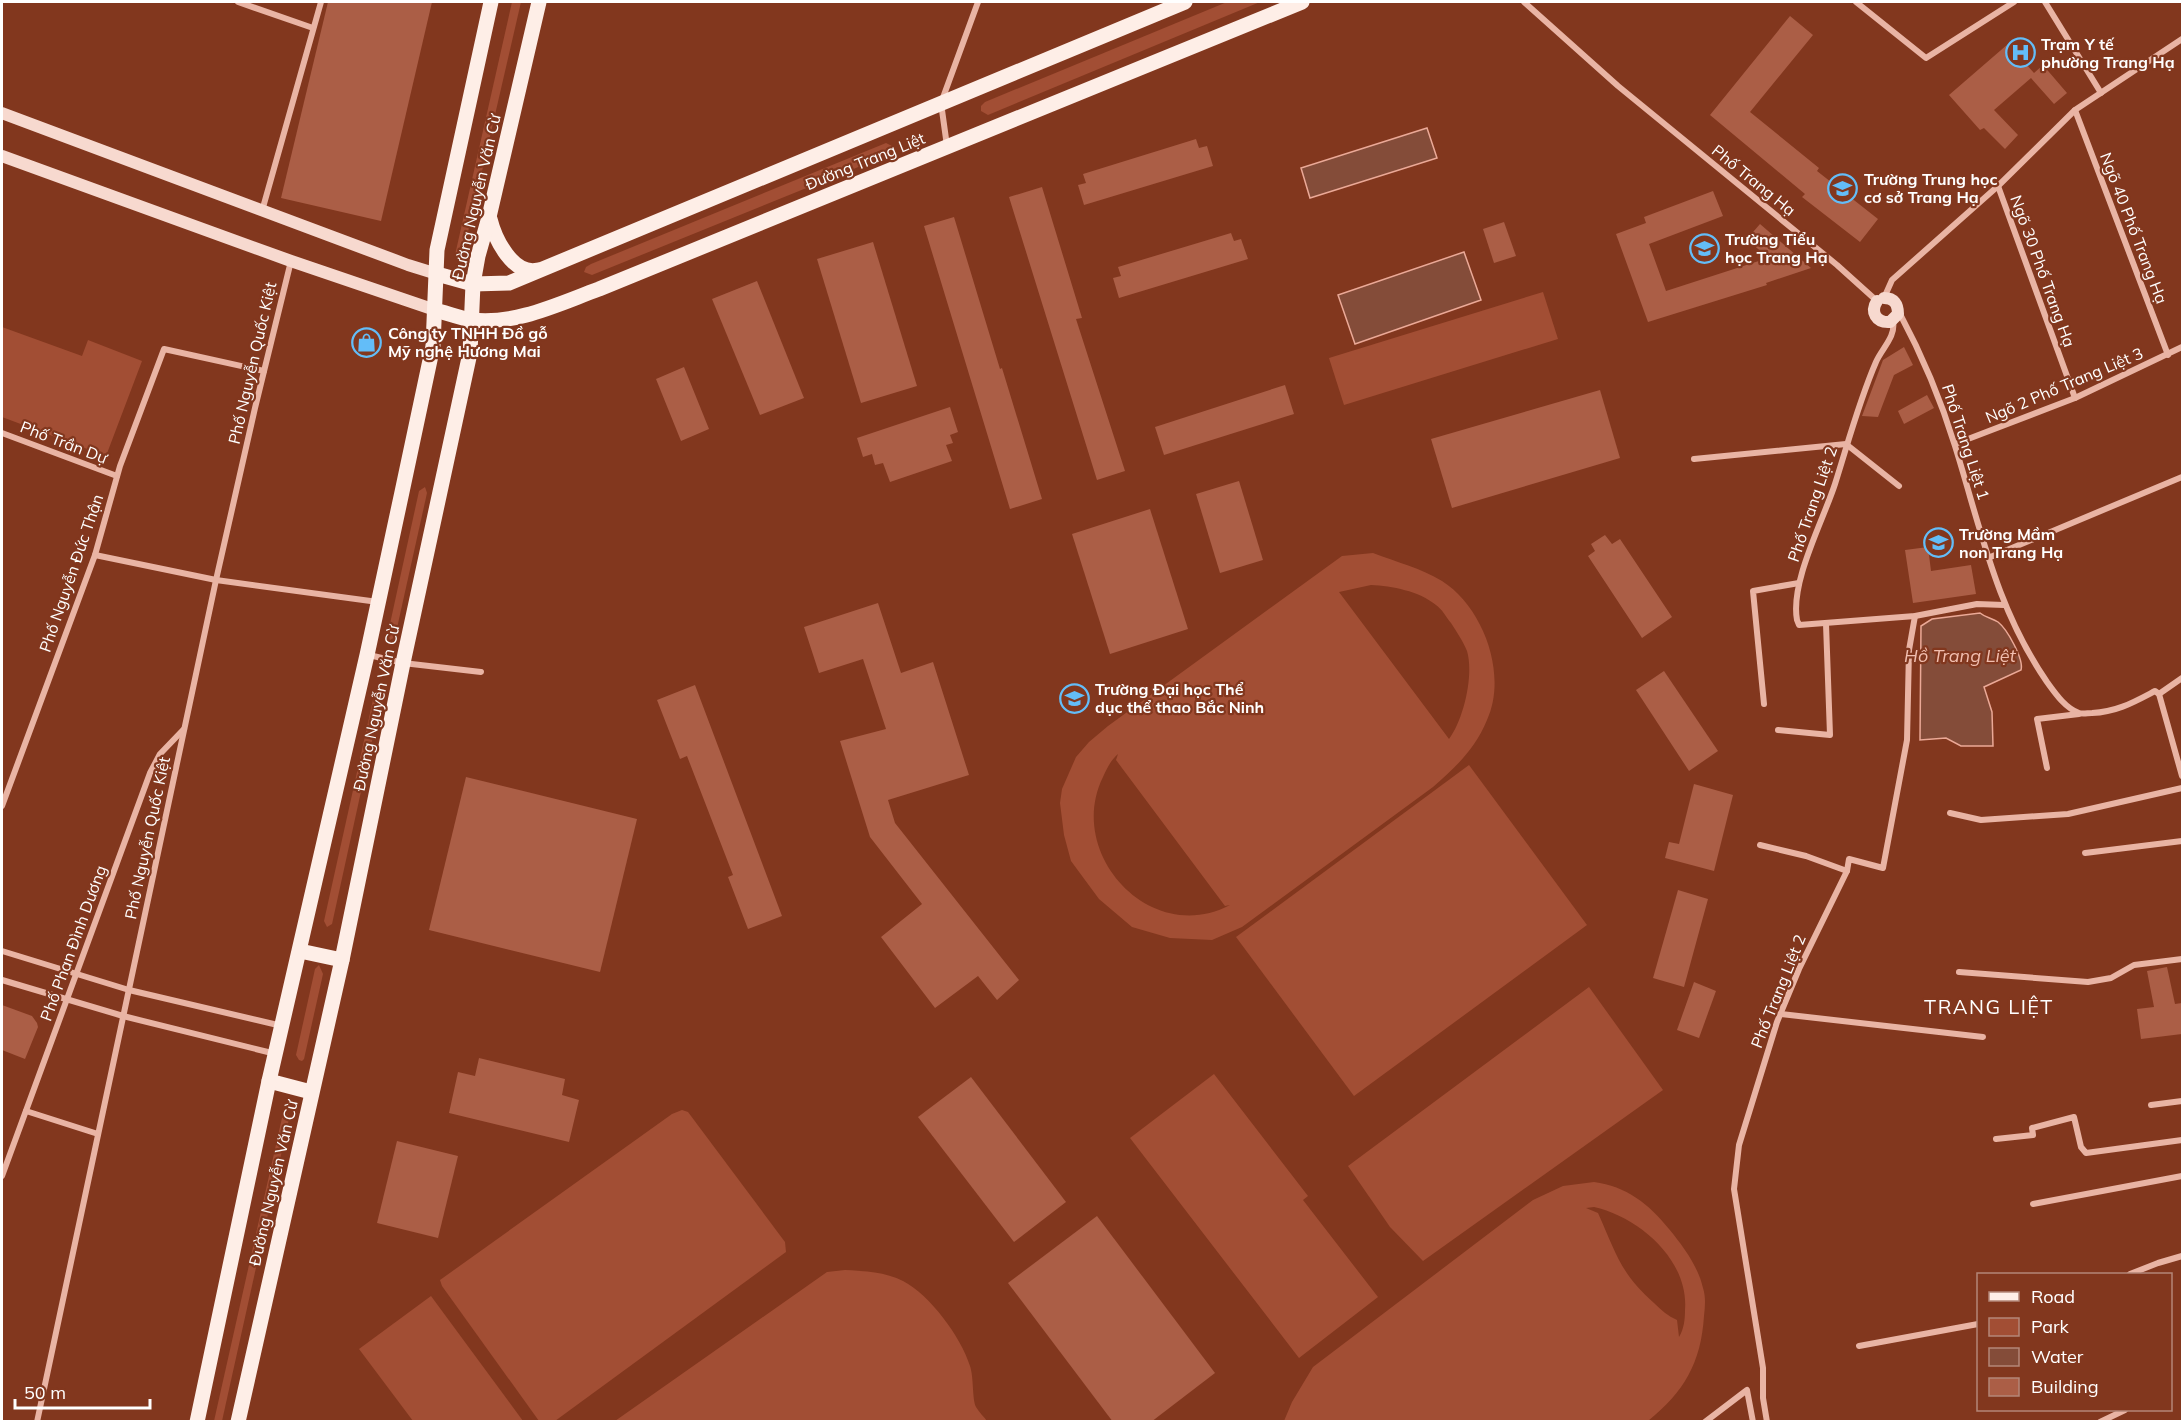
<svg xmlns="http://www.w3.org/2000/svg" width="2184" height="1423" font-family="Mulish,sans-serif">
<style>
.green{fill:#a24e34;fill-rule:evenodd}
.water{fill:#844c39;stroke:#eba997;stroke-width:1.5}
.building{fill:#ab5e46}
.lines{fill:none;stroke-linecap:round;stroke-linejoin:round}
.street{stroke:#e9b4a4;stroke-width:6}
.secondary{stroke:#f7d9cf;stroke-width:12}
.primary{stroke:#feeee7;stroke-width:15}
.labels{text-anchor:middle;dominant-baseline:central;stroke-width:4.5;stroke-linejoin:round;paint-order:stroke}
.poi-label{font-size:16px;font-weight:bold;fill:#fff;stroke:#82371e;text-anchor:start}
.street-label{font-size:16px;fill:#fff;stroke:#82371e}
.water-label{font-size:18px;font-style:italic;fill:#f1beaf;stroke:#82371e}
.quarter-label{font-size:20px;letter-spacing:1.5px;fill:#fff;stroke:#82371e}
</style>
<rect width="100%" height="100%" fill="#82371e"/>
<!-- green -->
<g class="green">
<polygon points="512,2 521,2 462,258 458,259 455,255"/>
<polygon points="1227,2 1260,2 988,115 981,111 981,106 985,102"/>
<polygon points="886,143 892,146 893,150 888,155 592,275 584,272 586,267 591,264"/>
<polygon points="1543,292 1558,339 1344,405 1329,358"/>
<polygon points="2,327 82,356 88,340 142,361 106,456 2,417"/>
<polygon points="425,487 427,493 395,637 390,640 388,633 419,491"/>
<path d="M1373,553C1396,562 1421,568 1442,581C1483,607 1508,674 1487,720C1475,749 1456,767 1433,787L1242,927L1212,940L1170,938L1132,927L1099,899L1071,861L1064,835L1060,803L1062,789L1076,757L1089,742L1108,726L1342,556ZM1371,585C1392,586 1419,591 1436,605C1442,609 1446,617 1451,623C1456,631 1463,641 1467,651C1474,674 1464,719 1449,739L1339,592ZM1118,754L1116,760L1225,906L1230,905C1151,947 1065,854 1103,777C1107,768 1111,760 1118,754Z"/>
<polygon points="377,693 381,696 381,700 332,924 327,927 324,921 373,700"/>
<polygon points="1469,765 1587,925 1354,1096 1236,937"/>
<polygon points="319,965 323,974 304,1059 302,1061 299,1060 296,1055 315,969"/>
<polygon points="1589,987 1663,1090 1423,1261 1390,1227 1348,1166"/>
<polygon points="1214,1074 1308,1196 1303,1200 1378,1297 1299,1358 1130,1138"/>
<polygon points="682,1110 688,1112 785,1242 786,1252 555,1421 539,1421 442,1286 440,1280 672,1114"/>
<polygon points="287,1113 289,1119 222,1421 214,1421 282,1118"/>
<path d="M1594,1182C1626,1186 1649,1204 1669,1229C1683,1246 1698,1266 1703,1288C1706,1297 1705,1307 1704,1316C1701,1363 1684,1392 1648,1421H1284L1292,1402L1313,1367L1533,1200L1563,1186ZM1594,1207C1639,1217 1689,1260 1685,1310C1685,1319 1684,1329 1679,1337L1677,1320C1668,1316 1661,1310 1654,1303C1620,1273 1616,1253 1598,1213L1586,1208Z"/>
<path d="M845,1270C864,1271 886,1272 903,1281C930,1295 961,1337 970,1366C974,1378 972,1399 976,1407C979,1412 984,1417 987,1421H615L827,1272Z"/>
<polygon points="431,1296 523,1421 413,1421 359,1349"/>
</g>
<!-- water -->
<g class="water">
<polygon points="1427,128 1437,158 1310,198 1301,168"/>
<polygon points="1464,252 1481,300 1355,344 1338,295"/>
<path d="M1980,613C1986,618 1992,618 1998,622C2007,629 2024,659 2021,670L1984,687L1992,712L1993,746H1961L1946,738L1920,740L1921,626L1932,619Z"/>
</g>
<!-- building -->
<g class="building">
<polygon points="328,2 432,2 381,221 281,198"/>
<polygon points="1790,16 1813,35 1750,112 1819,168 1817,171 1878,219 1860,242 1802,197 1805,194 1710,115"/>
<polygon points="2008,44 2034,73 2043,65 2067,93 2054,104 2031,78 1994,110 2018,135 2005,149 1984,128 1980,130 1949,95"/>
<polygon points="1196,139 1199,148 1207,146 1213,166 1084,205 1078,185 1086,183 1083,174"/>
<polygon points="1042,187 1082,318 1076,319 1125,471 1097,480 1009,197"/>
<polygon points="1713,191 1723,216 1649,244 1666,291 1768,258 1747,239 1760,224 1811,268 1766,283 1767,285 1648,322 1616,234 1646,223 1644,217"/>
<polygon points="954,217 1000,369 1002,368 1042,499 1010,509 924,226"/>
<polygon points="1504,222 1516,256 1494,263 1483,229"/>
<polygon points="1231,233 1234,241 1241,239 1248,259 1119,298 1113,278 1121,276 1118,267"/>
<polygon points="873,242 917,386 861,403 817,259"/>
<polygon points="757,281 804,398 760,415 712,299"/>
<polygon points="1904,347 1913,365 1894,375 1878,417 1862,416 1883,360"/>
<polygon points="684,367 709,429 681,441 656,379"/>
<polygon points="1285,385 1294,414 1164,455 1155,427"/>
<polygon points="1600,390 1620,458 1452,508 1431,439"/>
<polygon points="1927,395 1934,408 1904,424 1898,411"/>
<polygon points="950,407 958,432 950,435 953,443 946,445 952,461 890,482 883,463 875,465 872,454 863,457 857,438"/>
<polygon points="1239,481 1263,560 1220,573 1196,494"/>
<polygon points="1150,509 1188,629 1110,654 1072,534"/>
<polygon points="1605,535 1612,544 1620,539 1672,617 1642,638 1588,556 1595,551 1591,544"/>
<polygon points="1928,547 1931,571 1971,565 1976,594 1913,603 1905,550"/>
<polygon points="878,603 901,673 933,662 969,775 888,800 895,823 1019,980 997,1000 978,976 935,1008 881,937 922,904 870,837 840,741 886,729 863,659 819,673 804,627"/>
<polygon points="1664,671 1718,751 1689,771 1636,690"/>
<polygon points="695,685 782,916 748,929 728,877 733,875 687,756 680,759 657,700"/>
<polygon points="466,777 637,819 600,972 429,930"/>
<polygon points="1694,784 1733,795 1714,871 1665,858 1669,842 1679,844"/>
<polygon points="1678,890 1708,899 1684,987 1653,978"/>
<polygon points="2167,967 2175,1004 2182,1003 2182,1034 2141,1039 2137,1009 2154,1007 2147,971"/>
<polygon points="1694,982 1716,991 1699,1038 1677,1030"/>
<polygon points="2,1005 32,1016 37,1023 38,1027 25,1059 2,1050"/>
<polygon points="479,1058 565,1079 562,1095 579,1100 569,1142 449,1113 458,1072 475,1076"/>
<polygon points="971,1077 1066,1202 1014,1242 918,1117"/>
<polygon points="397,1141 458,1156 438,1238 377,1223"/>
<polygon points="1097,1216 1215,1373 1151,1422 1113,1422 1008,1283"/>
</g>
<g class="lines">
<!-- street -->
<g class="street">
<polyline points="238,2 313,28"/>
<polyline points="1524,2 1618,86 1837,265 1877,301 1884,298 1892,280 1998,186 2075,110 2182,39"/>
<polyline points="1856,2 1926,58 2014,2"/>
<polyline points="2045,2 2101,93"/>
<polyline points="2075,110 2168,355"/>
<polyline points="947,146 941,103 978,2"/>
<polyline points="1998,186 2075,398"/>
<polyline points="262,211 321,2"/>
<path d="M1899,312C1922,355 1941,400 1955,446C1981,529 1996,608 2047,682C2055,693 2065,708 2079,713C2082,714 2088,713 2092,713C2117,712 2134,702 2155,691L2159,694L2182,776"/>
<path d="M1893,321C1896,337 1882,348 1876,362C1859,401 1848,443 1835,484C1823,521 1790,582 1797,620L1799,625L1915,616L1977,604L2004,605"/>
<polyline points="2,433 117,476"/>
<polyline points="1955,444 2075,398 2182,347"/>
<polyline points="1694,459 1846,444 1899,486"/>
<polyline points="95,555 216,580 378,602"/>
<polyline points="1988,558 2182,477"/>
<polyline points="369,655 403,663 481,672"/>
<polyline points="2159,694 2182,678"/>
<polyline points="1764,704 1753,591 1799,583"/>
<polyline points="1778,730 1830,735 1826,624"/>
<polyline points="2047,768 2037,719 2079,714"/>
<polyline points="2,806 95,555 120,466 164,349 264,371"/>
<polyline points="1950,813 1981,820 2068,814 2182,788"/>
<polyline points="1760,845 1806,856 1847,871"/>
<polyline points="2085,853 2182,841"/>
<polyline points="2,951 129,990 282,1026"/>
<polyline points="1959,972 2088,982 2111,978 2134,965 2182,959"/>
<polyline points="2,980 123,1016 276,1054"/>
<polyline points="1781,1014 1983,1037"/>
<polyline points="2151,1105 2182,1101"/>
<polyline points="26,1111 98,1134"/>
<polyline points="1996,1139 2033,1135 2032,1128 2074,1117 2081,1147 2086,1153 2182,1140"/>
<polyline points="2,1176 150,773 160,754 184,729"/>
<polyline points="2033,1204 2182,1176"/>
<polyline points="2130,1274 2158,1263 2182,1256"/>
<polyline points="1859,1346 1978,1324"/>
<polyline points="37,1422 216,580 255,408 291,261"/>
<polyline points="1705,1422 1747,1390 1753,1422"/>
<polyline points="1767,1422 1763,1398 1763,1368 1734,1189 1739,1145 1777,1022 1799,969 1847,871 1849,859 1883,868 1907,740 1909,650 1915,616"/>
<polyline points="2100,1422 2125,1410"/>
</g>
<!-- secondary -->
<g class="secondary">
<polyline points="2,113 408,265 437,274"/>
<polyline points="2,156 291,261 435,310"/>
<path d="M1877,301C1870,312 1876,323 1890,322L1898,314C1898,304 1894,298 1884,298"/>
</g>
<!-- primary -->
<g class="primary">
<path d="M490,219C495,239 513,276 538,270"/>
<polyline points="437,274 473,284 509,283 1185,2"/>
<path d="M435,310C447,313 460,318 472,320C516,325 558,304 599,289L1302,2"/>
<polyline points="300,951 342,960"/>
<polyline points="269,1081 311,1092"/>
<polyline points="197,1422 269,1081 367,655 402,492 433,346 437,250 491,2"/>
<polyline points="238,1422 342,960 403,663 470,353 473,284 478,256 489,217 539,2"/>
</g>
</g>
<!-- icons -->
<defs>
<symbol id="hospital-ring" viewBox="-11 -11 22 22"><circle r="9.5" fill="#82371e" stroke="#63bdf8" stroke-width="1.5"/><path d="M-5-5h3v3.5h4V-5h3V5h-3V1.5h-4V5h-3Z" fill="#63bdf8"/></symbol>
<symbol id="school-ring" viewBox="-11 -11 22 22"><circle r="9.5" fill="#82371e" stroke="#63bdf8" stroke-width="1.5"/><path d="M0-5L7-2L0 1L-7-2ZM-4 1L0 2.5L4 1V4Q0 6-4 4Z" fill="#63bdf8"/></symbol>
<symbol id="shop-ring" viewBox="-11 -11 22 22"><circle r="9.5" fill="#82371e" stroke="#63bdf8" stroke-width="1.5"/><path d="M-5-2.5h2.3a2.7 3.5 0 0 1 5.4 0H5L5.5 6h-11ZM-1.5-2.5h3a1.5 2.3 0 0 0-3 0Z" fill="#63bdf8"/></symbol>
<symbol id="university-ring" viewBox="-11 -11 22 22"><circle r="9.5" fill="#82371e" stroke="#63bdf8" stroke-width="1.5"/><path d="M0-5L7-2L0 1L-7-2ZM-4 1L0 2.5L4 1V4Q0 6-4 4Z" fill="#63bdf8"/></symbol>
</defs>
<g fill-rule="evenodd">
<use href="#hospital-ring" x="2004" y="36" width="33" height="33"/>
<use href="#school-ring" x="1826" y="172" width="33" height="33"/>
<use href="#school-ring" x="1688" y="232" width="33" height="33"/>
<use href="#shop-ring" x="350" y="326" width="33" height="33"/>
<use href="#school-ring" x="1922" y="526" width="33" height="33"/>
<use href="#university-ring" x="1058" y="682" width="33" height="33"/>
</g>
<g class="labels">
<!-- poi labels -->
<g class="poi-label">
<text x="2041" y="44">Trạm Y tế<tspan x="2041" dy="18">phường Trang Hạ</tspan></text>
<text x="1864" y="179">Trường Trung học<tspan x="1864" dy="18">cơ sở Trang Hạ</tspan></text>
<text x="1725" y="239">Trường Tiểu<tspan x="1725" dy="18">học Trang Hạ</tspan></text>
<text x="388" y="333">Công ty TNHH Đồ gỗ<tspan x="388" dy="18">Mỹ nghệ Hương Mai</tspan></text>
<text x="1959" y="534">Trường Mầm<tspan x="1959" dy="18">non Trang Hạ</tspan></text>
<text x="1095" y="689">Trường Đại học Thể<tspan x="1095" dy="18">dục thể thao Bắc Ninh</tspan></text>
</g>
<!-- street labels -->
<g class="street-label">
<text transform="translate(865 161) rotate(-22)">Đường Trang Liệt</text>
<text transform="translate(1754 180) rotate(39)">Phố Trang Hạ</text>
<text transform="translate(476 197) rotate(-77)">Đường Nguyễn Văn Cừ</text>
<text transform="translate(2134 228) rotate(69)">Ngõ 40 Phố Trang Hạ</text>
<text transform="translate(2043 271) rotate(70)">Ngõ 30 Phố Trang Hạ</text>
<text transform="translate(252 363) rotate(-77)">Phố Nguyễn Quốc Kiệt</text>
<text transform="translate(2064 385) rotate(-23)">Ngõ 2 Phố Trang Liệt 3</text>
<text transform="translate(64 442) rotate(21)">Phố Trần Dự</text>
<text transform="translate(1966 442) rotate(72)">Phố Trang Liệt 1</text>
<text transform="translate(1812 504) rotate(-71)">Phố Trang Liệt 2</text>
<text transform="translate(71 573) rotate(-71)">Phố Nguyễn Đức Thận</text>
<text transform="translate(376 708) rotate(-78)">Đường Nguyễn Văn Cừ</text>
<text transform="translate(147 838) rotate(-78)">Phố Nguyễn Quốc Kiệt</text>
<text transform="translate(73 943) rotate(-70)">Phố Phan Đình Dương</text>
<text transform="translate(1778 991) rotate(-68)">Phố Trang Liệt 2</text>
<text transform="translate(273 1183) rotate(-77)">Đường Nguyễn Văn Cừ</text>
</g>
<!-- water labels -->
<g class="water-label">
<text x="1960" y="655">Hồ Trang Liệt</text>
</g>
<!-- quarter labels -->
<g class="quarter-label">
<text x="1989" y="1006">TRANG LIỆT</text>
</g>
</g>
<!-- border -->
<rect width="2184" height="1423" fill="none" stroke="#ffffff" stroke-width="6"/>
<!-- legend -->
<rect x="1977" y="1273" width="195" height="138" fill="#82371e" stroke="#b48778" stroke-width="1.5"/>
<rect x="1989" y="1292" width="30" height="9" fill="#feeee7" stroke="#b48778" stroke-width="1.5"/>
<text x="2031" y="1303" font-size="18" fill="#ffffff">Road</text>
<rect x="1989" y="1318" width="30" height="18" fill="#a24e34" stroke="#b48778" stroke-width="1.5"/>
<text x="2031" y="1333" font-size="18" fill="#ffffff">Park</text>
<rect x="1989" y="1348" width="30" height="18" fill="#844c39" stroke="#b48778" stroke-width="1.5"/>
<text x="2031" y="1363" font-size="18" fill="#ffffff">Water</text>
<rect x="1989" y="1378" width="30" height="18" fill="#ab5e46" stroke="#b48778" stroke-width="1.5"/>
<text x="2031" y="1393" font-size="18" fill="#ffffff">Building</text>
<!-- scale -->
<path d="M15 1399v9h135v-9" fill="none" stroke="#ffffff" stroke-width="3"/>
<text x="24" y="1399" font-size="18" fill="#ffffff" stroke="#82371e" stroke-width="4.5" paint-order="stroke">50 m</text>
</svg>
